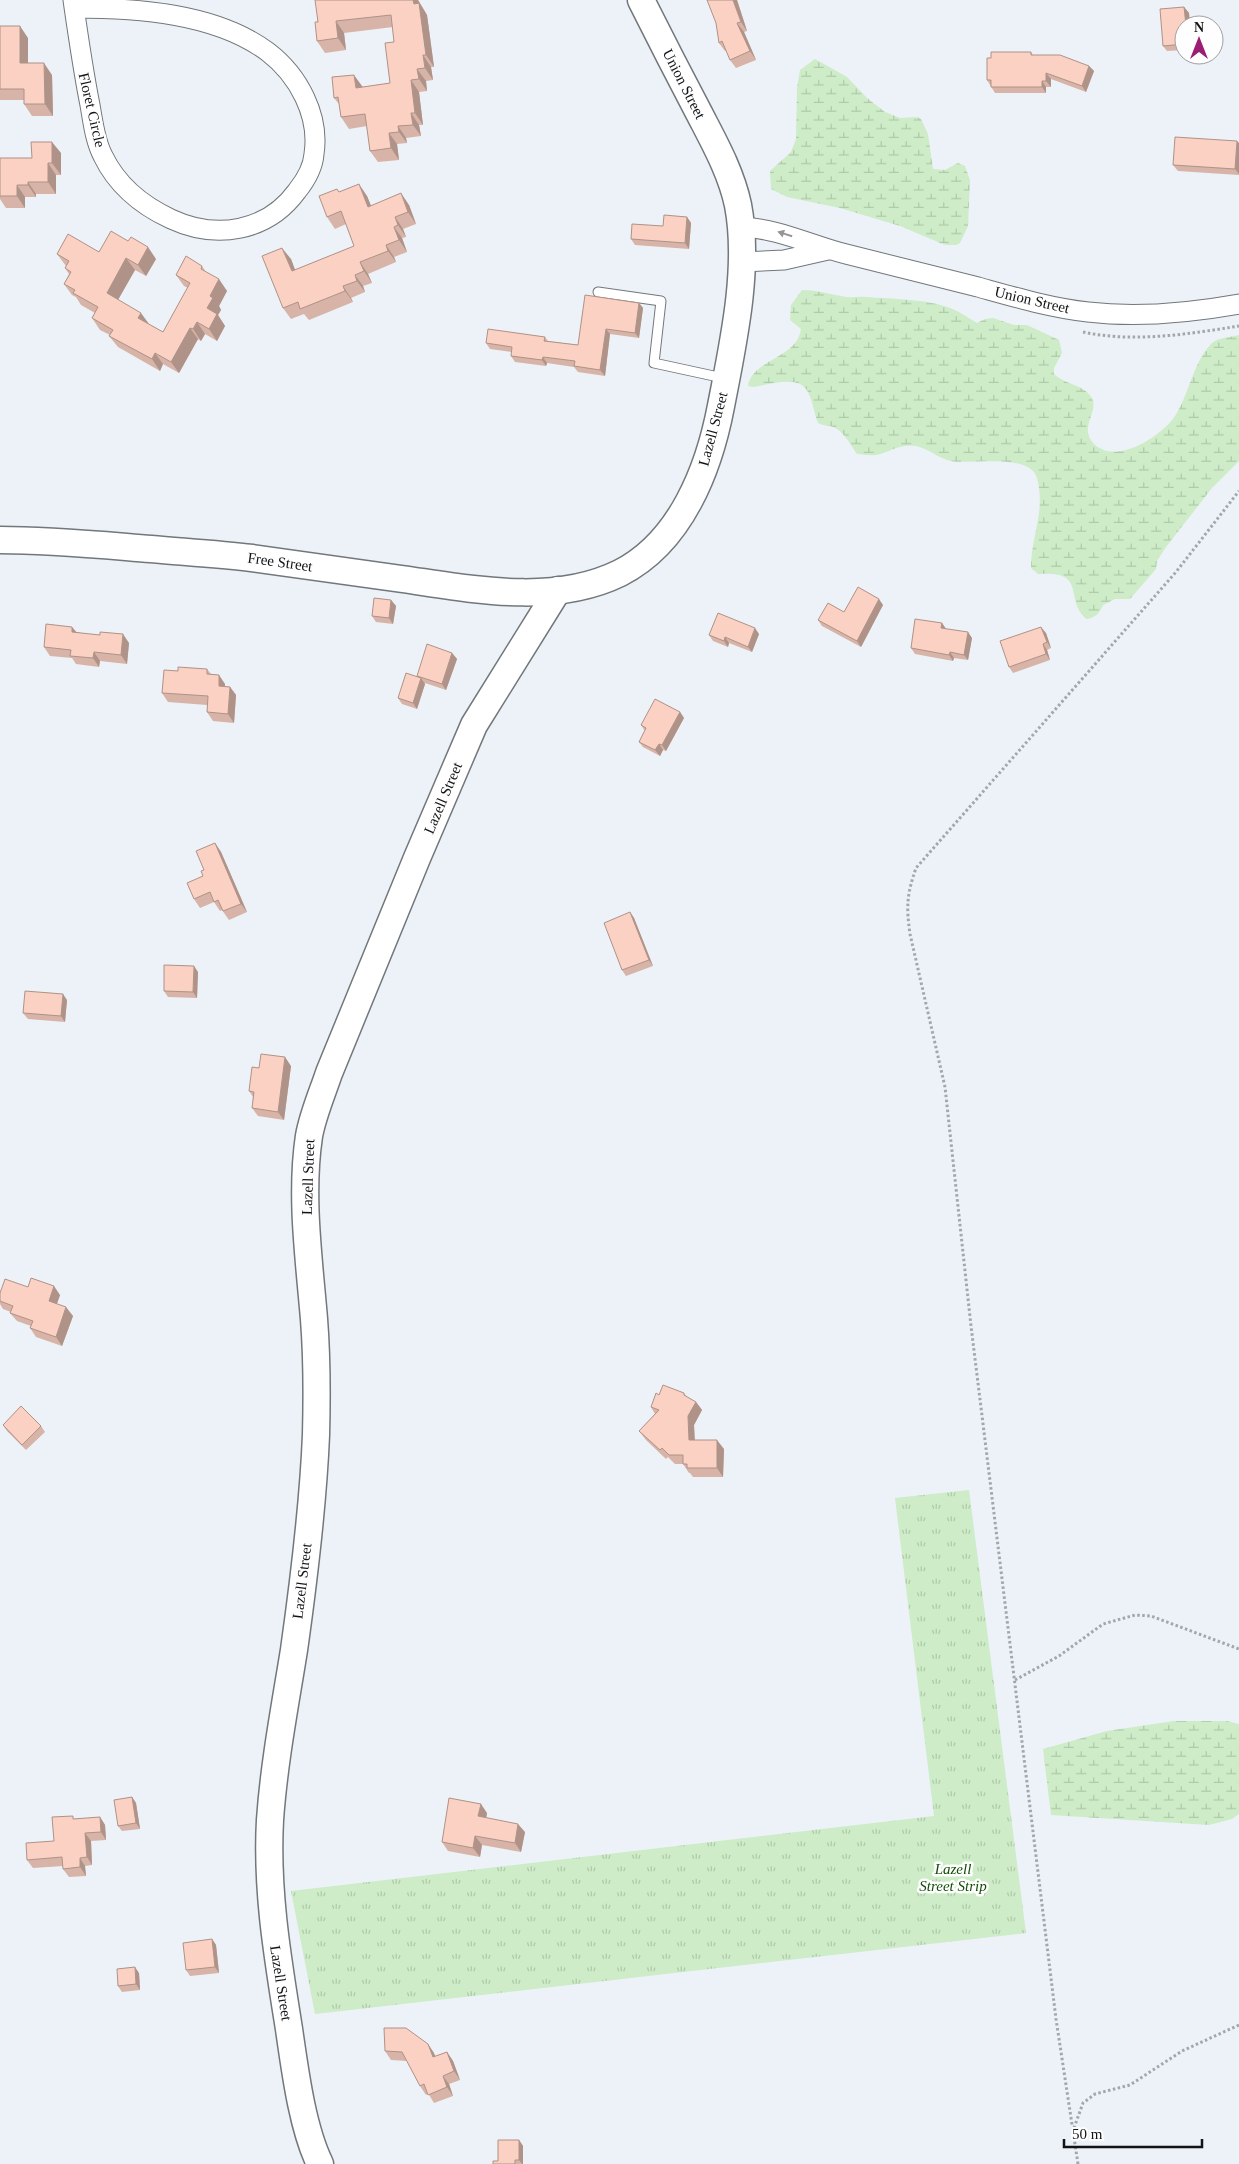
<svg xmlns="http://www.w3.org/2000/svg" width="1239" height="2164" font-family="Georgia,serif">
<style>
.wetland{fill:url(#wetland-marsh)}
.park{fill:url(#park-tufts)}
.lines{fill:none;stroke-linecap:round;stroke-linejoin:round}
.lane-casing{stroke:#71777b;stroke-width:11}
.street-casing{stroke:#71777b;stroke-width:21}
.secondary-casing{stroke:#71777b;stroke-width:29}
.path{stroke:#a2a7ab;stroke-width:3;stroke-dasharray:2.5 2.5;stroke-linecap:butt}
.lane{stroke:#fff;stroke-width:9}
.street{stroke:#fff;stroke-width:19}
.secondary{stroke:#fff;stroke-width:26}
.wall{fill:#d7b4a7}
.shaded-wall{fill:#af9288}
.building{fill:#fad1c2;stroke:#af9288}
.oneway{fill:#949596}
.labels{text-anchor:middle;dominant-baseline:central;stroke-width:5;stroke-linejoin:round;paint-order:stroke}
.street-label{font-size:15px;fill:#111315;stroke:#fefefe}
.park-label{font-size:15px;font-style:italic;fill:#124d06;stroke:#fefefe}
</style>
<defs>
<pattern id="wetland-marsh" width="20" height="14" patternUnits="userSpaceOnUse" patternTransform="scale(1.25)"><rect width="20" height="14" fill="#cdecc7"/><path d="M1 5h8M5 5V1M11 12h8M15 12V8" fill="none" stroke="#afcaaa"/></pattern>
<pattern id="park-tufts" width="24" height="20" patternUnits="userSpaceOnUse" patternTransform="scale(1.25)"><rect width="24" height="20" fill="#cdecc7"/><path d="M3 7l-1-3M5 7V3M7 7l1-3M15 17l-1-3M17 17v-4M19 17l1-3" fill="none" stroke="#afcaaa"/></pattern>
</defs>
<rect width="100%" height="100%" fill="#ecf2f7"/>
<!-- wetland -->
<g class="wetland">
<polygon points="815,59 847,77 867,98 885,112 900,118 917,117 921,119 928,134 933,169 945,170 958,163 965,166 970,180 968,226 960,243 956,245 945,245 900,226 840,208 787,197 771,189 770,171 791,152 796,139 797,88 800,70"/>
<path d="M802,290C818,290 832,295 847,297C853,298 860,296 866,297C891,299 927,299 950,308C959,311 968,318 977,323L985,319L993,318L1014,325H1027L1059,340L1062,353L1054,368V374C1065,385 1084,384 1092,398C1099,413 1078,427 1094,444C1116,465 1158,438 1173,419C1189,397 1192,364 1211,344C1216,338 1231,337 1239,335V461L1212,488L1166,547L1157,561L1156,569L1130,599H1115L1103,605C1099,614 1096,617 1087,619C1063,600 1089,570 1038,574L1031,568C1031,536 1046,511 1037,478C1029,452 970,465 951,461C939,459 928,448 916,446C901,443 890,452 876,455C870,456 863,454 857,454C850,444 843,429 830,426C825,425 822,425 818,423C814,413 812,397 806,389C796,375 767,385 753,387L748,386C752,359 797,359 801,329L790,320L791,305Z"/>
<polygon points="1174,1721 1227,1721 1239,1724 1239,1814 1232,1819 1209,1825 1051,1815 1043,1749 1107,1731"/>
</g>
<!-- park -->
<polygon class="park" points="969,1490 1026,1933 315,2014 291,1891 934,1816 895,1498"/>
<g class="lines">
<defs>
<polyline id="lane" points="598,292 661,301 654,363 723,378"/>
<g id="street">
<path d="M73,0C78,35 83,70 90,105C93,122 95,141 103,156C117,185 143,206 171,219C216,240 267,232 297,191C305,181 313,168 314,154C320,115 298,75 268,52C216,13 136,8 74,8"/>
<path d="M740,227C778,228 810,245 846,254C890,265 934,276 978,287C1014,297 1051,308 1088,312C1139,318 1189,313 1239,304"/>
<polyline points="741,262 784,260 828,250"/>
</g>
<g id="secondary">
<path d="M0,540C51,540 101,545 151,549C185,552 219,554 252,558C302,565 352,572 402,579C472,589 553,606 620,573C681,542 709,469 721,406C733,344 750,268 738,205C731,172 714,142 699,113C679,75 660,38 641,0"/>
<path d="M320,2164C302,2127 295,2070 289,2029C278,1960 266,1891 270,1820C274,1763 285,1706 294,1650C304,1579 313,1507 316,1435C317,1397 317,1357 314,1319C309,1259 300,1196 309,1136C313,1114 322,1094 329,1073L417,858L474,725L558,590"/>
</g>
</defs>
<!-- lane casing -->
<use href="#lane" class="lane-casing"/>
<!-- street casing -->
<use href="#street" class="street-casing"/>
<!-- secondary casing -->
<use href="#secondary" class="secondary-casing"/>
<!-- path -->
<g class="path">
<path d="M1083,332C1133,343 1189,334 1239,326"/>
<polyline points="1015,1680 1059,1656 1103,1624 1135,1615 1151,1616 1239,1649"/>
<polyline points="1074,2128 1083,2103 1095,2094 1130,2085 1182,2051 1239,2025"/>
<path d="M1078,2164L1056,2019L971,1326L945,1087L910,934C906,906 907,894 916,868L1176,572L1239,491"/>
</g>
<!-- lane -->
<use href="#lane" class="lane"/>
<!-- street -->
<use href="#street" class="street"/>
<!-- secondary -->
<use href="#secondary" class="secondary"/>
</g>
<!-- wall -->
<g class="wall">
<polygon points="318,0 418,0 427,15 434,67 431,67 433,80 426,81 427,91 419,92 423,125 419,125 421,136 406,138 407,143 397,144 399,160 378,162 370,151 367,126 349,129 341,117 339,104 334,98 362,86 363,87 390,83 394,42 393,27 344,33 346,50 325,53 317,41"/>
<polygon points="737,0 747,31 744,32 756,60 736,68 730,60 727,51 725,51 719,43"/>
<polygon points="1184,7 1189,13 1190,25 1184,25 1184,50 1167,51 1163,46"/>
<polygon points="0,26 28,38 28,63 52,75 53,116 32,116 24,104 24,100 0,100"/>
<polygon points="1031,52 1033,55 1089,66 1094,71 1086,92 1051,79 1051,87 1046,87 1046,93 995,93 987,80 991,58"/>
<polygon points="1239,143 1239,175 1178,171 1173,165"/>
<polygon points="61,153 61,175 56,175 56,194 36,194 36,197 25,197 25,208 6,208 0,199 0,158 32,158"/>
<polygon points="340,192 367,196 371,206 409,205 416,224 403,229 406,237 402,238 407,252 394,257 396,262 368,274 372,283 363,286 365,292 351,298 353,302 309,320 304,314 291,319 283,308 291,259 295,270 354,246 346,224 335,229 327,217"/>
<polygon points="687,217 691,223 689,249 635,245 631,239"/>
<polygon points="99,252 156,259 146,276 135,270 118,300 149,324 163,332 188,288 184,286 176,275 202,266 206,272 227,291 219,306 221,310 218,315 225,326 217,341 205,334 201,341 198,339 179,373 163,364 160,371 118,347 109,336 110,335 100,330 92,318 95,313 81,305 76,297 72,295 64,284 69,274 65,268 66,266 57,254"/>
<polygon points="639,303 643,308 639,338 610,334 605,376 578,372 574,367 547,363 546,366 515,362 511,356 512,352 490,349 486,343 545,337 548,341 578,345"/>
<polygon points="391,600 396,606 393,624 376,622 372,616"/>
<polygon points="883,605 861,647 822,626 818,620 844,612"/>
<polygon points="942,623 946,629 972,638 968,660 954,658 953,661 915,654 911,648"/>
<polygon points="77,632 129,643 127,664 100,661 99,667 76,664 72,658 50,656 44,647"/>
<polygon points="1046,633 1051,648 1047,650 1050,660 1013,673 1009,667"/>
<polygon points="759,634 752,652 729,643 728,647 713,641 709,635"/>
<polygon points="452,653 457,659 446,690 425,683 425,684 417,709 402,704 398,698 417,677"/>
<polygon points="207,669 211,674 225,684 225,686 230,687 236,695 234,723 213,721 207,712 207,705 168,702 162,693"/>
<polygon points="680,712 684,718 666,751 663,750 660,756 643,747 639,742 645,731 641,725"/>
<polygon points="215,843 221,852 247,912 229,920 222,910 220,911 214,902 200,908 194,899 203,876 204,870"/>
<polygon points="630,912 634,918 653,966 626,976 622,970"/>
<polygon points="198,972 197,998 168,997 164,991"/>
<polygon points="67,1000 65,1022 28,1019 23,1013"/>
<polygon points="291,1066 284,1120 258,1116 252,1108 253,1097 249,1091 259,1068"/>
<polygon points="28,1287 60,1295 57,1304 73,1316 62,1346 36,1337 30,1328 31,1326 17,1321 10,1313 11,1312 3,1309 0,1304 0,1293"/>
<polygon points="684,1393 687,1397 696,1402 702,1410 694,1425 695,1440 724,1449 723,1477 693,1477 690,1473 689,1473 683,1464 675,1464 668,1457 666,1459 646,1440 639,1431 655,1414 651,1407 659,1395"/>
<polygon points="3,1425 41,1426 45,1432 26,1450 7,1431"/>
<polygon points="132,1797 136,1803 140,1829 122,1831 118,1826"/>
<polygon points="487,1813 486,1818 525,1832 521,1852 482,1845 480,1857 448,1851 442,1842"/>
<polygon points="100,1817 105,1825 106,1840 91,1841 92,1865 85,1866 86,1876 69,1877 63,1869 63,1866 33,1868 27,1860 54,1841 75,1819"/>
<polygon points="212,1939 216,1945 219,1973 190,1976 186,1970"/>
<polygon points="139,1973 140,1990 122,1992 118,1986"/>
<polygon points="428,2044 435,2056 447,2052 453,2061 460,2080 449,2084 453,2096 434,2103 428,2093 426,2095 420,2086 407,2061 391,2060 385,2051"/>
<polygon points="519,2140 523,2146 523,2164 493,2164 498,2161"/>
</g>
<!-- shaded-wall -->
<g class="shaded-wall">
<polygon points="413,0 418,0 427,15 434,67 426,55"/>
<polygon points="733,0 737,0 747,31 741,22"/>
<polygon points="1184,7 1189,13 1190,25 1186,25"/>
<polygon points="336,21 344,33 346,50 338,38"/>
<polygon points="737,23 744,32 756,60 750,51"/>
<polygon points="20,26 28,38 28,75 20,63"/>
<polygon points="423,55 431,67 433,80 425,68"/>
<polygon points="44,63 52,75 53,116 45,104"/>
<polygon points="1089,66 1094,71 1086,92 1082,86"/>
<polygon points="417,69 426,81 427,91 419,79"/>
<polygon points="1046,73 1051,79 1051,87 1046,81"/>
<polygon points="354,75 362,86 364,99 356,88"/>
<polygon points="411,80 419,92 423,125 415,113"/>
<polygon points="1042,81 1046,87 1046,93 1042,87"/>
<polygon points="411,113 419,125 421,136 413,125"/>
<polygon points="398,126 406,138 407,143 399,132"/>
<polygon points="389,133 397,144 399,160 391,148"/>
<polygon points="1237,141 1239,143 1239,174 1235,169"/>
<polygon points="52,142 61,153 61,175 52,163"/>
<polygon points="48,163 56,175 56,194 48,182"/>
<polygon points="28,182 36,194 36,197 28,185"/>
<polygon points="359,184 367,196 376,218 368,207"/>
<polygon points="17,185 25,197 25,208 17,196"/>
<polygon points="401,193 409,205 416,224 408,212"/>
<polygon points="395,217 403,229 406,237 398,225"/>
<polygon points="687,217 691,223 689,249 685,243"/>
<polygon points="394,227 402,238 407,252 399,240"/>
<polygon points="386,245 394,257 396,262 388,251"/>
<polygon points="148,247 156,259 146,276 138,265"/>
<polygon points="282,248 291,259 300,283 292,271"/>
<polygon points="126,258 135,270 115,305 107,293"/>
<polygon points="360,262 368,274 372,283 364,271"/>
<polygon points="355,275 363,286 365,292 357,281"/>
<polygon points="219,279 227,291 219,306 221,310 218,315 225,326 217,341 209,329 207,308 210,296"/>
<polygon points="343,286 351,298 353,302 345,291"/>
<polygon points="639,303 643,308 639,338 635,333"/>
<polygon points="141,313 149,324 138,318"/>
<polygon points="197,322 205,334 201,341 193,329"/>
<polygon points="190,328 198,339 179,373 171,362"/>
<polygon points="606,329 610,334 605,376 600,370"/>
<polygon points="155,353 163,364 160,371 152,359"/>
<polygon points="543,357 547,363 546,366 542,360"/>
<polygon points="879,599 883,605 861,647 857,641"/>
<polygon points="391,600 396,606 393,624 389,618"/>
<polygon points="942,623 946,629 941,628"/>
<polygon points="72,627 79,635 72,632"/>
<polygon points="1041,627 1046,633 1051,648 1047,642"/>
<polygon points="755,628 759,634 752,652 748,647"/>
<polygon points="968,632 972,638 968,660 964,655"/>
<polygon points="123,634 129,643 127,664 121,655"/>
<polygon points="725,637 729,643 728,647 724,641"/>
<polygon points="1043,644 1047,650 1050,660 1046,654"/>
<polygon points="94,652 100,661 99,667 93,658"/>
<polygon points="950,652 954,658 953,661 949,655"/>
<polygon points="452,653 457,659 446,690 442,684"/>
<polygon points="219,675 225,684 225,694 219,686"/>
<polygon points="421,678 425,684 417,709 413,703"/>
<polygon points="230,687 236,695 234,723 228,714"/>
<polygon points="680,712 684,718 666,751 662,745"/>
<polygon points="659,744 663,750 660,756 655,750"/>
<polygon points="215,843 221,852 247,912 241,904"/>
<polygon points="630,912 634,918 653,966 649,960"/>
<polygon points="194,966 198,972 197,998 193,992"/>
<polygon points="63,994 67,1000 65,1022 61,1016"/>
<polygon points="285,1057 291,1066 284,1120 278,1112"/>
<polygon points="54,1286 60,1295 55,1309 49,1301"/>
<polygon points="66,1307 73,1316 62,1346 56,1337"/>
<polygon points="696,1402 702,1410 694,1425 695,1449 689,1440 688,1416"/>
<polygon points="717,1440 724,1449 723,1477 717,1468"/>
<polygon points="132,1797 136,1803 140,1829 136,1823"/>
<polygon points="481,1804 487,1813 485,1825 478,1816"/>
<polygon points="100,1817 105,1825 106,1840 101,1832"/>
<polygon points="518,1824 525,1832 521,1852 515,1843"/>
<polygon points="85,1833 91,1841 92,1865 87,1857"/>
<polygon points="475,1836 482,1845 480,1857 473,1848"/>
<polygon points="80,1858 85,1866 86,1876 80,1867"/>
<polygon points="212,1939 216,1945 219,1973 215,1967"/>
<polygon points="135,1967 139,1973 140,1990 136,1984"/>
<polygon points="428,2044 434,2053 439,2066 433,2057"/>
<polygon points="447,2052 453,2061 460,2080 454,2071"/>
<polygon points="443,2076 449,2084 453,2096 447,2087"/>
<polygon points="519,2140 523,2146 523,2164 522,2164 519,2160"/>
</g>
<!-- building -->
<g class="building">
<polygon points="315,0 413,0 414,4 419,3 426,55 423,55 425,68 417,69 419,79 411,80 415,113 411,113 413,125 398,126 399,132 389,133 391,148 370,151 365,114 341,117 338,97 334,98 332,77 354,75 356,88 390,83 385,43 394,42 391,15 336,21 338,38 317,41 315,22 318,22"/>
<polygon points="707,0 733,0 741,22 737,23 750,51 730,60 722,41 719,43 716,23"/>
<polygon points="1184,7 1186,25 1184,25 1184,44 1163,46 1160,9"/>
<polygon points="0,26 20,26 20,63 44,63 45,104 24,104 24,89 0,89"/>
<polygon points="991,52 1031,52 1031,55 1060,55 1089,66 1082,86 1046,73 1046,81 1042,81 1042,87 991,87 991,80 987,80 987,58 991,58"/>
<polygon points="1175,137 1237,141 1235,169 1173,165"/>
<polygon points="31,142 52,142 52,163 48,163 48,182 28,182 28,185 17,185 17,196 0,196 0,158 32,158"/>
<polygon points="359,184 368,207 401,193 408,212 395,217 398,225 394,227 399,240 386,245 388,251 360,262 364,271 355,275 357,281 343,286 345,291 300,309 298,302 283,308 262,256 282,248 292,271 354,246 341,211 327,217 319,196 337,189 339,192"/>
<polygon points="664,215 687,217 685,243 631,239 632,224 663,226"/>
<polygon points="111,231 128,241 131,237 148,247 138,265 126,258 107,293 141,313 138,318 163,332 190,283 176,275 186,256 202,266 201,269 219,279 210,296 213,298 207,308 217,314 209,329 197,322 193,329 190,328 171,362 155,353 152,359 109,336 113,330 92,318 98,307 73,293 75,290 64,284 71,272 65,268 69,261 57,254 68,234 99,252"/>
<polygon points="585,295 639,303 635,333 606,329 600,370 574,366 575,361 543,357 542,360 511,356 512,347 486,343 488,329 545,337 544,341 578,345"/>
<polygon points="858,587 879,599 857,641 818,620 828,603 844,612"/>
<polygon points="374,598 391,600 389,618 372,616"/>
<polygon points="718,613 755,628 748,647 725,637 724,641 709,635"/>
<polygon points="915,619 942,623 941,628 968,632 964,655 950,652 949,655 911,648"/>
<polygon points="46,624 72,627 72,632 100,635 100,632 123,634 121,655 94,652 93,658 70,656 71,650 44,647"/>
<polygon points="1041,627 1047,642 1043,644 1046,654 1009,667 1000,641"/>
<polygon points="427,644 452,653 442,684 417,676"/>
<polygon points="178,667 207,669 207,674 219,675 219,686 230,687 228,714 207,712 208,696 162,693 164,670 178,671"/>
<polygon points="406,673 421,678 413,703 398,698"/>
<polygon points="655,699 680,712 662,745 659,744 655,750 639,742 646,728 641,725"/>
<polygon points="215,843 241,904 223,911 218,900 214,902 210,892 194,899 187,883 203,876 201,871 204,870 196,851"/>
<polygon points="630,912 649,960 622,970 604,923"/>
<polygon points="164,965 194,966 193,992 164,991"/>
<polygon points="25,991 63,994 61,1016 23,1013"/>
<polygon points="261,1054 285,1057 278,1112 252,1108 254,1092 249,1091 252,1067 259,1068"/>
<polygon points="31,1278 54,1286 49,1301 66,1307 56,1337 30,1328 33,1321 10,1313 13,1306 0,1301 0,1293 5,1279 28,1287"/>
<polygon points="663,1385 684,1393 684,1395 696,1402 688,1416 689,1440 717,1440 717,1468 687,1468 687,1464 683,1464 683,1455 669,1455 662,1448 660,1450 639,1431 659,1410 651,1407 656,1393 659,1395"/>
<polygon points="21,1406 41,1426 22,1445 3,1425"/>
<polygon points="132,1797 136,1823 118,1826 114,1800"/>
<polygon points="449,1798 481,1804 478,1816 518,1824 515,1843 475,1836 473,1848 442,1842"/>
<polygon points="73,1816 73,1819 100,1817 101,1832 85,1833 87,1857 80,1858 80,1867 63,1869 62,1857 27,1860 26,1843 54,1841 52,1817"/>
<polygon points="212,1939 215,1967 186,1970 183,1943"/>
<polygon points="135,1967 136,1984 118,1986 117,1969"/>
<polygon points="384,2028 406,2028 428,2044 433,2057 447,2052 454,2071 443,2076 447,2087 428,2095 424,2084 420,2086 402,2052 385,2051"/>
<polygon points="498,2140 519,2140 519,2160 515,2160 515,2164 493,2164 493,2161 498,2161"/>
</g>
<!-- one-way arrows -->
<defs><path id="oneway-solid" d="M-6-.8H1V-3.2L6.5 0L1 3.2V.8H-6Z" transform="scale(1.25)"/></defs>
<use class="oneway" href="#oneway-solid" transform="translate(785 234) rotate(-163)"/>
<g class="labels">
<!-- street labels -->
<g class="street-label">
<text transform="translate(684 84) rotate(63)">Union Street</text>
<text transform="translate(92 110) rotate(77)">Floret Circle</text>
<text transform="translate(1032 300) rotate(13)">Union Street</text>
<text transform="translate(713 429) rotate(-75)">Lazell Street</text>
<text transform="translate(280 562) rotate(8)">Free Street</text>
<text transform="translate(443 798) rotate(-67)">Lazell Street</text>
<text transform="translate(308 1177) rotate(-88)">Lazell Street</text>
<text transform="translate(302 1581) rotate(-83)">Lazell Street</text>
<text transform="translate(281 1983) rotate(81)">Lazell Street</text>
</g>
<!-- park labels -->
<g class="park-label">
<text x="953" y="1869">Lazell<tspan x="953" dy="17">Street Strip</tspan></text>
</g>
</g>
<!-- north arrow -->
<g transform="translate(1199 40)"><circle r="24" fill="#fefefe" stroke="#9fa0a1"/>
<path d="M0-4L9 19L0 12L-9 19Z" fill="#9c1e73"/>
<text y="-8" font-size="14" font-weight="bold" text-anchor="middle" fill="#111315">N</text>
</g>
<!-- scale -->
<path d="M1064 2139v8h138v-8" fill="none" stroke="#111315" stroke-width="2.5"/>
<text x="1072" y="2139" font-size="15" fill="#111315" stroke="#fefefe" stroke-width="4" paint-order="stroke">50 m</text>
</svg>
